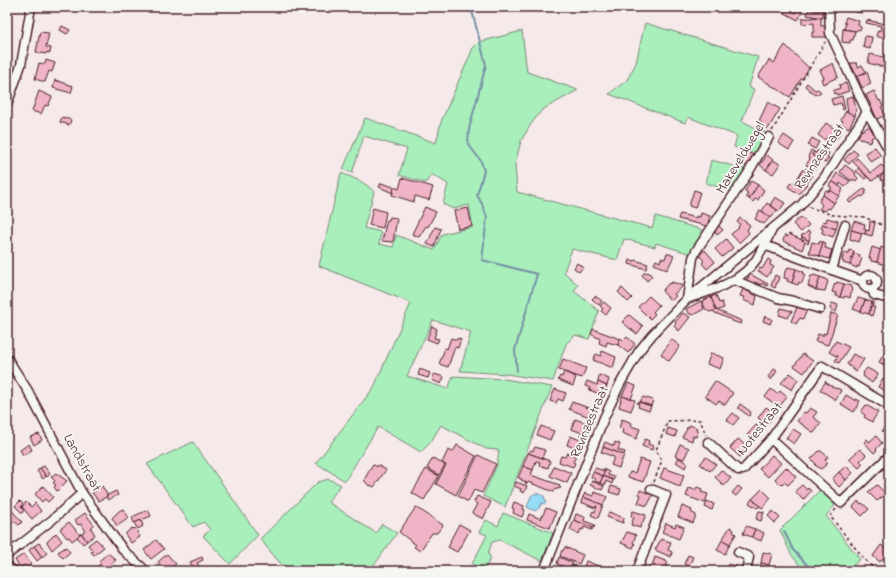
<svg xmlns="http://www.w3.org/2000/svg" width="896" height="578" font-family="'Indie Flower',sans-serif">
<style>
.green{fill:#a8efbc;stroke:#798774}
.water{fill:#95dcf7;stroke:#7790a5}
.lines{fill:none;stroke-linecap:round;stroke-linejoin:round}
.stream{stroke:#7790a5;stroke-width:2}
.building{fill:#efb5c6;stroke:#4a1f2b}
.minor-casing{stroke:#4a1f2b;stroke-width:11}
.path{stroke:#4a1f2b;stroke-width:1.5;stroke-dasharray:3 3;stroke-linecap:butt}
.minor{stroke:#f6f6f2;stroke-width:8}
.labels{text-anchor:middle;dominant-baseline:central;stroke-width:3.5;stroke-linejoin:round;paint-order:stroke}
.street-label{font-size:14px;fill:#4a1f2b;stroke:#f6f6f2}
</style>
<rect width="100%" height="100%" fill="#f5e9e9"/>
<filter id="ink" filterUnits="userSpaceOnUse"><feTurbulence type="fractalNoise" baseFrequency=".025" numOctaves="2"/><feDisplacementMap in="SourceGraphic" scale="8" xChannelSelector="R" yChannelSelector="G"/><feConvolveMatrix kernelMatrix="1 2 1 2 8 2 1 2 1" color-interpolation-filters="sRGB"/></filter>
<g filter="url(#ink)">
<!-- green -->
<g class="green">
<polygon points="645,23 758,57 749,87 754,89 742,121 768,134 757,154 734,147 737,136 688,117 685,123 609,94 627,80 636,63"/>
<path d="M522,31L527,72L578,90L542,110L531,124L521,141L515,164L517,192L652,228L656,216L706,231L691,254L656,243L655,247L624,239L617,260L572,249L564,272L578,285L574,291L599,311L589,339L575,335L566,344L553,381L506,374L460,371L471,332L433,320L407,376L448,389L453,376L504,379L552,387L505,507L483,496L497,465L499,450L486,449L441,425L430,443L421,452L378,427L345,481L316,463L374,387L411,303L319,266L341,173C353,178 366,182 374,192L364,228L381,232L379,244L393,247L396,235L434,250L442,234L473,227L469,205L453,209L443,204L448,184L431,174L426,183L399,175L407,149L364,136L352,173L343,169L365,118L436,143L441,122L473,48L479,42Z"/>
<polygon points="711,160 748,170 733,192 706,183"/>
<polygon points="193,442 258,535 230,564 203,536 210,530 204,522 193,527 147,464"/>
<polygon points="329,479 341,485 328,502 376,533 382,524 397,533 370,571 293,571 280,563 260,539 318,482"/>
<polygon points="820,490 835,505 826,516 860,559 848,571 804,571 791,554 780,530"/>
<polygon points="503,513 553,533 542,561 500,540 492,542 488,554 491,558 484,570 472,564 487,535 479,532 486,520 498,526"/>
</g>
<!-- water -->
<polygon class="water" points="536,493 544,496 546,502 545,504 542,503 539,508 535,511 527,507 531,496"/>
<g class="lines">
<!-- stream -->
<g class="stream">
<polyline points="471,7 486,65 469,129 468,144 481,161 484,171 477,195 482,204 487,217 482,260 537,274 515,350 517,371"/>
<polyline points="784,531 793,550 813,571"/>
</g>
</g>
<!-- building -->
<g class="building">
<polygon points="785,7 796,13 797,7 801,7 801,15 798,20 783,12"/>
<polygon points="808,7 823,7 823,10 815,11 808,9"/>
<polygon points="843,7 862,7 861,13 843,9"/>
<polygon points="809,9 815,11 823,10 823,18 807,15"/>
<polygon points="813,17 821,18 821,26 826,26 827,37 812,37 812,32 814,32 814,23 802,24 802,18 813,18"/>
<polygon points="846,17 859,21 858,25 861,27 861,29 857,30 856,31 843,29 844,29 846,23 844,23"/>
<polygon points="867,20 889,25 885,39 876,36 878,30 880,31 881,26 866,23"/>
<polygon points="62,26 70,30 67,34 60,30"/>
<polygon points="843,29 855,31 853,40 850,40 850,43 842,42"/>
<polygon points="40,32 49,33 46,47 51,48 50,53 47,52 46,54 36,52"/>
<polygon points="865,36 872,37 870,49 863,47"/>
<polygon points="785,45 809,68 802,79 801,79 790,97 758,77 769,60 774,63"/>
<polygon points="870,54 884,57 884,55 889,57 887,68 868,63"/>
<polygon points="46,60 55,63 52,72 49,71 45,82 35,79 39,63 45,64"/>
<polygon points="833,63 838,77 823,84 821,79 824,78 820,70"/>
<polygon points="850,63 857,63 858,67 862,65 866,72 857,76"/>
<polygon points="867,72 871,84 862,88 857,76"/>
<polygon points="55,80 73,86 71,93 53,88"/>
<polygon points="807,83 815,90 818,89 821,92 815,95 805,86"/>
<polygon points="846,83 849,91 837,95 836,93 834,94 833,91 840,88 839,85"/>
<polygon points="39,91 52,97 48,106 45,105 41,114 32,111"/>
<polygon points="874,91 879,101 880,100 883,106 881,107 886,115 877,119 866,95"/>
<polygon points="842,96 845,109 843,110 841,103 833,105 831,99"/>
<polygon points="853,96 856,109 855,116 848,113 846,98"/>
<polygon points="768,102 780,109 768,129 761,125 762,123 759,121"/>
<polygon points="846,111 855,116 849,128 841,124 843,121 841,120"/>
<polygon points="62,117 71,120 69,125 60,122"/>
<polygon points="826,123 840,133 835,141 827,137 825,140 818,135"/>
<polygon points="870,126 875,136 871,138 872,141 868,143 866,140 865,141 862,139 860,140 858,135 860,134 859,132"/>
<polygon points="784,135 794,142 789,150 778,143"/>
<polygon points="812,138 819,142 815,149 808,145"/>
<polygon points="875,147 881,156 871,162 865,153"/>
<polygon points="811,150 814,152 812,155 821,161 815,170 806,165 810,159 808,157"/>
<polygon points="818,150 822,153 824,150 829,153 827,157 829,158 825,163 812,155 814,152 816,153"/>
<polygon points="853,150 858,154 849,164 844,160"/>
<polygon points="746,152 754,155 749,167 738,163 740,158 743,159"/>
<polygon points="767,155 773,160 766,170 760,165"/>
<polygon points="857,158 871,173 881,165 883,167 885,166 888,170 872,181 853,162"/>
<polygon points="773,160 780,164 773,174 766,170"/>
<polygon points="845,165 856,173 855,175 858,178 856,181 853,179 852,181 840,172"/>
<polygon points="859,168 867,177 865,179 856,171"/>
<polygon points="803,169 812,176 806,185 797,179"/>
<polygon points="889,170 889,178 882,181 880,177"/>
<polygon points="837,173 850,181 845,187 840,183 839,186 832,181"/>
<polygon points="402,178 433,187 429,200 415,196 414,202 392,195 394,187 399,189"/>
<polygon points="797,179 806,185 799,194 788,187 791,182 793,184"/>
<polygon points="751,181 758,185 749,199 746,197 748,193 745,191"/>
<polygon points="832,181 843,189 839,196 830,190 832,188 829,186"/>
<polygon points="381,183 394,187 393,193 379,187"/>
<polygon points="758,185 764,190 758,200 755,199 753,202 749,199"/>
<polygon points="865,188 867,191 865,192 866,194 862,197 861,196 850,203 848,201"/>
<polygon points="694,190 700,192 695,208 689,206"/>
<polygon points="826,190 829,192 830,190 839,196 834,203 823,195"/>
<polygon points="823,195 834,203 830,209 828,208 825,211 819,209 822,205 819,201"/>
<polygon points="775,197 785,203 779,211 770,205"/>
<polygon points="767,203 777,210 771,218 762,211"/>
<polygon points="425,207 436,212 428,227 426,226 419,237 412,234"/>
<polygon points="373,208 386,212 383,228 369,225"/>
<polygon points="468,208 472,226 458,229 454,211"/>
<polygon points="760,210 770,217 764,224 755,219"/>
<polygon points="701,213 710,216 707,226 678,219 680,214 696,218 696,216 700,217"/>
<polygon points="390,217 397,218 393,242 382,241 387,220 389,220"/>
<polygon points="801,217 809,225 801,232 793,224"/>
<polygon points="740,218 750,225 747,230 749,233 739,243 731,234 739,228 738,227 740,224 737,222"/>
<polygon points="827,218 838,221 836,229 822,224 823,221 826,222"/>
<polygon points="854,221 865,224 864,229 866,230 865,234 851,230"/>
<polygon points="870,221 875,223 872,236 865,234 866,230 869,231"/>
<polygon points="822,224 836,229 833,237 822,233 823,229 821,228"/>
<polygon points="718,225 723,230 717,235 714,230"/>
<polygon points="435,227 441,229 434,247 427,244"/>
<polygon points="851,230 862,233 859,242 850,239"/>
<polygon points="808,231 811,233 809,235 810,236 809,241 801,236 803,234 804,235"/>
<polygon points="789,234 804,241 801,239 802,237 809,241 808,244 805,242 802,250 783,241 785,235 788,237"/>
<polygon points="726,239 733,248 722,257 715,249"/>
<polygon points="820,241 823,242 819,256 809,253 812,242 819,244"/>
<polygon points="823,242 826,243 825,248 832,250 829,259 819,256"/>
<polygon points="872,247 881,250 877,262 871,261 871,258 869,258"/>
<polygon points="881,247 889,250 889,260 886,260 885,265 877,262"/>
<polygon points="705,250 715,262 707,269 702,263 704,261 699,255"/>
<polygon points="849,250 854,251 850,265 843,263 844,262 842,261 844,252 848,253"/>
<polygon points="667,253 674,256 667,270 654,264 656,260 660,262 661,258 665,259"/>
<polygon points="854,253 860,255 859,257 862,258 859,267 857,266 857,268 850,265"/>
<polygon points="768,259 771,261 770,265 774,267 767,277 758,271 760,268 762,269"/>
<polygon points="630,260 635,261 635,260 648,264 646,269 629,264"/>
<polygon points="577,263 583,267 579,272 574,268"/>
<polygon points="788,267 796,269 792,283 787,281 788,279 784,278 785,271 787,270"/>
<polygon points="796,269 804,272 803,274 805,274 802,283 799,282 798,285 792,283"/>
<polygon points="645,272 646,273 648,272 652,276 647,281 642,275"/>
<polygon points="750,274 768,284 767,286 762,283 761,285 755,282 754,284 746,282"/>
<polygon points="775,275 779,277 775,288 771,286"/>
<polygon points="814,275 820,277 816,290 808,286 811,276 813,276"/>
<polygon points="820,277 826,279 826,280 828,281 825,291 816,290"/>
<polygon points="672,282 683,286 674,294 676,296 671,301 662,291 669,283 670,284"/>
<polygon points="837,282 844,284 840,297 836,296 836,293 832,292 835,283 836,284"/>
<polygon points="844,284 851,286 851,288 852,288 850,298 845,296 844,298 840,297"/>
<polygon points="622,288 632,298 628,302 618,292"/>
<polygon points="743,289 757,296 755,305 743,300 744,297 740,296"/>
<polygon points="716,295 719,303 722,302 724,308 716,311 711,297"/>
<polygon points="595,296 602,301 599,305 592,299"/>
<polygon points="649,296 659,305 653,312 655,314 650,319 638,307"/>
<polygon points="711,297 716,310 710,312 706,310 702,301"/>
<polygon points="858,298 865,300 861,312 853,309"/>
<polygon points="865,300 872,302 869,314 861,312"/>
<polygon points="701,301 704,309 693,315 688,313 686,309"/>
<polygon points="604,302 611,308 606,315 601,311 603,309 600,306"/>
<polygon points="872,302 874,302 872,307 875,307 872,316 869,314"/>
<polygon points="832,303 838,305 836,312 830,309"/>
<polygon points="798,305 807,310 803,319 800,318 796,324 791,321"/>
<polygon points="781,308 792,311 788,318 779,315"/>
<polygon points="716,310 742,321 741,324 732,321 732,320 715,313 713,311"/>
<polygon points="683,313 690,317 679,331 674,326 676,323 675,322"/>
<polygon points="831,313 838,315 828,345 815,341 818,334 823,336 823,333 826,334"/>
<polygon points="629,315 643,326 637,334 622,322"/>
<polygon points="765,316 772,319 770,324 763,321"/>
<polygon points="432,326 437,329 434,338 439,339 437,343 427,339"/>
<polygon points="593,329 620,339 618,345 607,342 606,346 599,343 600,339 591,334"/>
<polygon points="627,337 635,344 628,353 618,345 620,338 624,340"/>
<polygon points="451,338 457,340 458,338 461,339 458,348 455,347 448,367 439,364 445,348 447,349"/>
<polygon points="671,339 680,346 669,361 661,354 669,344 668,343"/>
<polygon points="836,341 849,347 839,363 835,361 838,356 836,355 836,356 829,352"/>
<polygon points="602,351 616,357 613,368 593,360 596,354 601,356"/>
<polygon points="711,353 724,358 720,369 707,364"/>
<polygon points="803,354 813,361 804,373 794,366"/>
<polygon points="853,354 864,359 856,372 847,364"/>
<polygon points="884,354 888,356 889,355 889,363 887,367 883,365 883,363 882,364 879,362"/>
<polygon points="563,359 586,368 582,378 559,370"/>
<polygon points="867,368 878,374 872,383 863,376 864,374 863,373"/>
<polygon points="420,369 430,373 428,378 418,375"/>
<polygon points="774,369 777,371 771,380 768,377"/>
<polygon points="564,372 576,377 573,386 558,380 560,376 562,377"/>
<polygon points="790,373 798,379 792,390 781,383"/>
<polygon points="434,374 444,377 441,384 432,380"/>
<polygon points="599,375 609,379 607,386 598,382"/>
<polygon points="883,378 889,382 889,393 878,387"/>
<polygon points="587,381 597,385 598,382 607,386 602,395 589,390 590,388 585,386"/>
<polygon points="715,381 733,393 725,405 719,401 716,404 705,396"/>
<polygon points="826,381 825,382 836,389 837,388 841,390 836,400 820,390"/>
<polygon points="628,383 636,386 631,399 622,396"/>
<polygon points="555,389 566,393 563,401 558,399 556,403 550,401"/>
<polygon points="771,389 777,394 780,391 787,397 779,407 765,397"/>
<polygon points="846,395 856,401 856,399 860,401 854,412 841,404"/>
<polygon points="622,396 635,400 631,411 619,407"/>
<polygon points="643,397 653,400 651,406 640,402"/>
<polygon points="572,402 595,410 592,418 569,409"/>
<polygon points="638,402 651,406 649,411 638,407 639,404 637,403"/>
<polygon points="740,404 751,412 749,416 738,408"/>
<polygon points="866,405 878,412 872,422 864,417 865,415 861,412"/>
<polygon points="766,407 775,413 767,425 758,418"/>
<polygon points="810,408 817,412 813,417 821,423 814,433 797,421 804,412 806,413"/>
<polygon points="733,413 739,418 733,425 727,420"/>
<polygon points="575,419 589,424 586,434 571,429"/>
<polygon points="622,419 632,423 631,426 640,429 636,439 622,433 623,429 619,428"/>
<polygon points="889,419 889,435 882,431"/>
<polygon points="690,425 697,428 696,431 698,432 696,437 693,436 692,441 682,437 687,429 686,428 688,428"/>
<polygon points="756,425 763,431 754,441 747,435"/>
<polygon points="541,426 554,431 550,440 537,435"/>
<polygon points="668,428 677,431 675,437 666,434"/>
<polygon points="793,429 801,434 794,444 786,438"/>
<polygon points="39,434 42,440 34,445 30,437"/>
<polygon points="570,436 583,441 580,450 567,445"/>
<polygon points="876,436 882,443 876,449 877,450 874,453 864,442 867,439 869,442"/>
<polygon points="645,439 649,441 648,444 653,446 652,450 642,446"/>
<polygon points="738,439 745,445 749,442 751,444 740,457 730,448"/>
<polygon points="605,442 614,446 615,442 620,444 618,450 625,452 624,455 603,447"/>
<polygon points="29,444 32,450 23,455 20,450"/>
<polygon points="680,444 689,448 684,459 675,456"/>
<polygon points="457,445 476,456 456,495 436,484 446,465 442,463 448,450 453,452"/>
<polygon points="535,447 545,450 542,458 528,453 531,450 533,451"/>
<polygon points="603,447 624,455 619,468 611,465 614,457 601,452"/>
<polygon points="860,449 866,455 860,461 863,464 859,468 849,459"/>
<polygon points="819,451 821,451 828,457 825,460 828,463 821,469 815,465 816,464 811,459"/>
<polygon points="528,453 550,461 548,468 539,465 540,462 536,461 533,470 523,466"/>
<polygon points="567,453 576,456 573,462 575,463 573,467 559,462 561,456 565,457"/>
<polygon points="478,455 496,464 482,493 474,490 468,502 458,496"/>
<polygon points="772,455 781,463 768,477 759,469"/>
<polygon points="706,457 716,464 710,471 700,464"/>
<polygon points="433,458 445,465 439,475 427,468"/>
<polygon points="679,458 687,463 685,468 676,462"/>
<polygon points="640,459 650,462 643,482 628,477 630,472 635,473"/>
<polygon points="373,464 377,467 378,465 386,470 374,487 370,485 369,486 364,480"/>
<polygon points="44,466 50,474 47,477 40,468"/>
<polygon points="523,466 533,470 531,475 560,485 558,485 561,488 553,490 554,492 528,482 527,484 525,483 526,482 521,480 522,479 518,478"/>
<polygon points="554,466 571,473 567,483 550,476"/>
<polygon points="846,466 853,473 846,480 839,472"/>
<polygon points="786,467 796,477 788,485 784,482 781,485 775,479"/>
<polygon points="40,468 46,476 43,479 37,471"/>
<polygon points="595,468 605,471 603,476 593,472"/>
<polygon points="664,468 684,475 680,487 675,485 675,484 660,478"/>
<polygon points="426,469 439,476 424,500 412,493"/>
<polygon points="603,469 609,472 608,475 615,477 613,480 603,476 605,471 603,471"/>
<polygon points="721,470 731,478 724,486 715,477"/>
<polygon points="593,472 603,476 600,483 594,481 595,479 591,477"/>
<polygon points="839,472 846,480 839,487 832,479"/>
<polygon points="56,473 67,481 57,491 54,487 56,485 53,483 55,481 51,477"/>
<polygon points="603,476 613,480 612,484 606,481 605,485 600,483"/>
<polygon points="592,481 604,486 602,490 590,485"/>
<polygon points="516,482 527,486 524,493 520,491 521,489 514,486"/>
<polygon points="802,485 807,490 808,488 811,491 803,500 795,491"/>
<polygon points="877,485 886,494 877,501 868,492"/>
<polygon points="43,486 53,497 48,502 45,499 42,502 35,494"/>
<polygon points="102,486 108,496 99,501 92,493"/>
<polygon points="611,486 621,489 619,495 609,492"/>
<polygon points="738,486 742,489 736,496 732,493"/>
<polygon points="697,487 702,489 701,492 708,494 705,503 686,496 689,488 695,490"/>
<polygon points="762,489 771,498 762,508 752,499"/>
<polygon points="640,490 653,495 647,506 638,503 641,495 639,494"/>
<polygon points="116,491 118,495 108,500 106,496"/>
<polygon points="594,492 606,496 607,497 603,505 583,497 585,493 593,496"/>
<polygon points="477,496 491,502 483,519 472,513 477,504 474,502"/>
<polygon points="583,497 603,505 598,518 591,515 593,511 595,512 597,506 596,506 595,508 581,502"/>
<polygon points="752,499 760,506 757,508 749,503"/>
<polygon points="20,501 23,504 21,507 24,510 22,513 15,506"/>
<polygon points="707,501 714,504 712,510 705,507"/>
<polygon points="858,501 861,504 862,503 869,509 862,516 853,507"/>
<polygon points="26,502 31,507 35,503 41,511 32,519 22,507"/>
<polygon points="514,502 524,506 523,509 525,510 522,517 513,513 514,509 512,508"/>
<polygon points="7,505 22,522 19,525 14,521 7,529"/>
<polygon points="682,506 692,510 691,512 696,515 693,523 678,517"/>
<polygon points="416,507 443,525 437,533 432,533 420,551 414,547 416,545 399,532"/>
<polygon points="546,508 556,512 550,528 527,520 529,514 541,519"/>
<polygon points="123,509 129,518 117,526 112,518 119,511"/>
<polygon points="148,510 151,516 134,523 132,517"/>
<polygon points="633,511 646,515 640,528 631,525 634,517 631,516"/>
<polygon points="759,511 764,512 761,521 756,519"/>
<polygon points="773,511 780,518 775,523 768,516"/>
<polygon points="609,512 624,518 623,523 607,517"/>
<polygon points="85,513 94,525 91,528 95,535 87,541 82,534 85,530 81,524 78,525 75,520"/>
<polygon points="576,514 585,517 584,521 595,525 594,528 574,520"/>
<polygon points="141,520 143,526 138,529 134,523"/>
<polygon points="574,520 593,528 592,530 584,527 583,530 581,529 579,534 570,530"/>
<polygon points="69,522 80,535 72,541 69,537 67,538 60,529"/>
<polygon points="666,523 675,527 676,524 684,527 679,539 662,532"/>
<polygon points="459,524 470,530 457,552 448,547 451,542 450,541"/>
<polygon points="746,526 755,529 752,537 743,534"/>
<polygon points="730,527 734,530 733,532 736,534 730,544 722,540"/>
<polygon points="132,528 133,529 135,528 140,537 131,543 125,534"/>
<polygon points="755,529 764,533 761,541 752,537"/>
<polygon points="627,532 636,535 633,543 635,544 633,548 621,543"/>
<polygon points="56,533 62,541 52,550 47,542"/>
<polygon points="81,533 87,541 83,544 77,537"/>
<polygon points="96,539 104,547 94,555 91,552 93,551 88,545"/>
<polygon points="661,539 671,542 668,550 672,552 671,557 655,550"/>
<polygon points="156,540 164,549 151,559 144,550"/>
<polygon points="722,540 730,544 725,554 717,550"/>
<polygon points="39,543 47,553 42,557 34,546"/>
<polygon points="881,545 889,551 889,554 888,556 886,555 880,562 873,556"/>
<polygon points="34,546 42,557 37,561 29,550"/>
<polygon points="66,547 70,552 63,558 58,552"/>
<polygon points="565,547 583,555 579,564 560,556 562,550 563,551"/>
<polygon points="763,552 772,554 769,565 761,563"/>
<polygon points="108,553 116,560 104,571 98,566 101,563 99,561"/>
<polygon points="24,554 31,564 27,568 25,565 20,568 15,560"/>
<polygon points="167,554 176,564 166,571 158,562"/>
<polygon points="688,555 693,557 689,566 684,564"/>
<polygon points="202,557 203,560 197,563 201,569 198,571 195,571 190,562"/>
<polygon points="559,557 573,563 572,566 575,566 574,570 557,564"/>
<polygon points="655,557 668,562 665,569 661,568 660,571 654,571 648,569 650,565 652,566"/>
<polygon points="586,561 601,567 600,571 584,571 586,568 584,567"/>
<polygon points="761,563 769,565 768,571 759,571"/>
<polygon points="728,564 736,566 734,571 726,571"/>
</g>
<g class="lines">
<defs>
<g id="minor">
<polyline points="829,7 830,33 867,112 889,150"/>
<polyline points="7,105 21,65 31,7"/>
<path d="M772,230C767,239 762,250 756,260C740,283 712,290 687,299L801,205L824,178L867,112"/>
<polyline points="764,245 832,270 863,281"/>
<polyline points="832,270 845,225"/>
<circle cx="870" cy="282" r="7"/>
<polyline points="734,280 778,298 793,301 820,309"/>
<polyline points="872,289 874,295 889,299"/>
<polyline points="7,358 28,391 82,493 124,551 146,571"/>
<polyline points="771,439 841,503 889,456"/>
<polyline points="708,442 738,470 743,470 771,439 822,366 889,406"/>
<polyline points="738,552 749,557 746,571"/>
<polyline points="7,555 52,520 82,493"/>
<polyline points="7,566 14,571"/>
<polyline points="544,571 604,418 620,384 639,351 652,335 687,299 693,258 696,251 747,175 769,137"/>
<polyline points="637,571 666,495 651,489"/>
<polyline points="888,571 889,570"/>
</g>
</defs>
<!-- minor casing -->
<use href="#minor" class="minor-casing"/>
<!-- path -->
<g class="path">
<polyline points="772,131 825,42"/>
<polyline points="809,207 833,215 864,217 889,228"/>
<polyline points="654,482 662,460 656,450 668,421 700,420 706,435"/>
<polyline points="836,509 830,516 864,559 877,571"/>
</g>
<!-- minor -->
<use href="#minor" class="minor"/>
</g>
</g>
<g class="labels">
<!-- street labels -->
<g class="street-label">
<text transform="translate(820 157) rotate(-55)">Revinzestraat</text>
<text transform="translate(741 158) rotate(-59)">Makeveldwegel</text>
<text transform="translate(590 422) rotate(-67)">Revinzestraat</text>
<text transform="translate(760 429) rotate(-51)">Notestraat</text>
<text transform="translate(82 463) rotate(61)">Landstraat</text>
</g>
</g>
<!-- margin -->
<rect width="896" height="578" fill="none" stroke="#f6f6f2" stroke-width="24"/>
<rect x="12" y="12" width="872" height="554" fill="none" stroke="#4a1f2b" stroke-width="1.5" filter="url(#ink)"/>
</svg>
